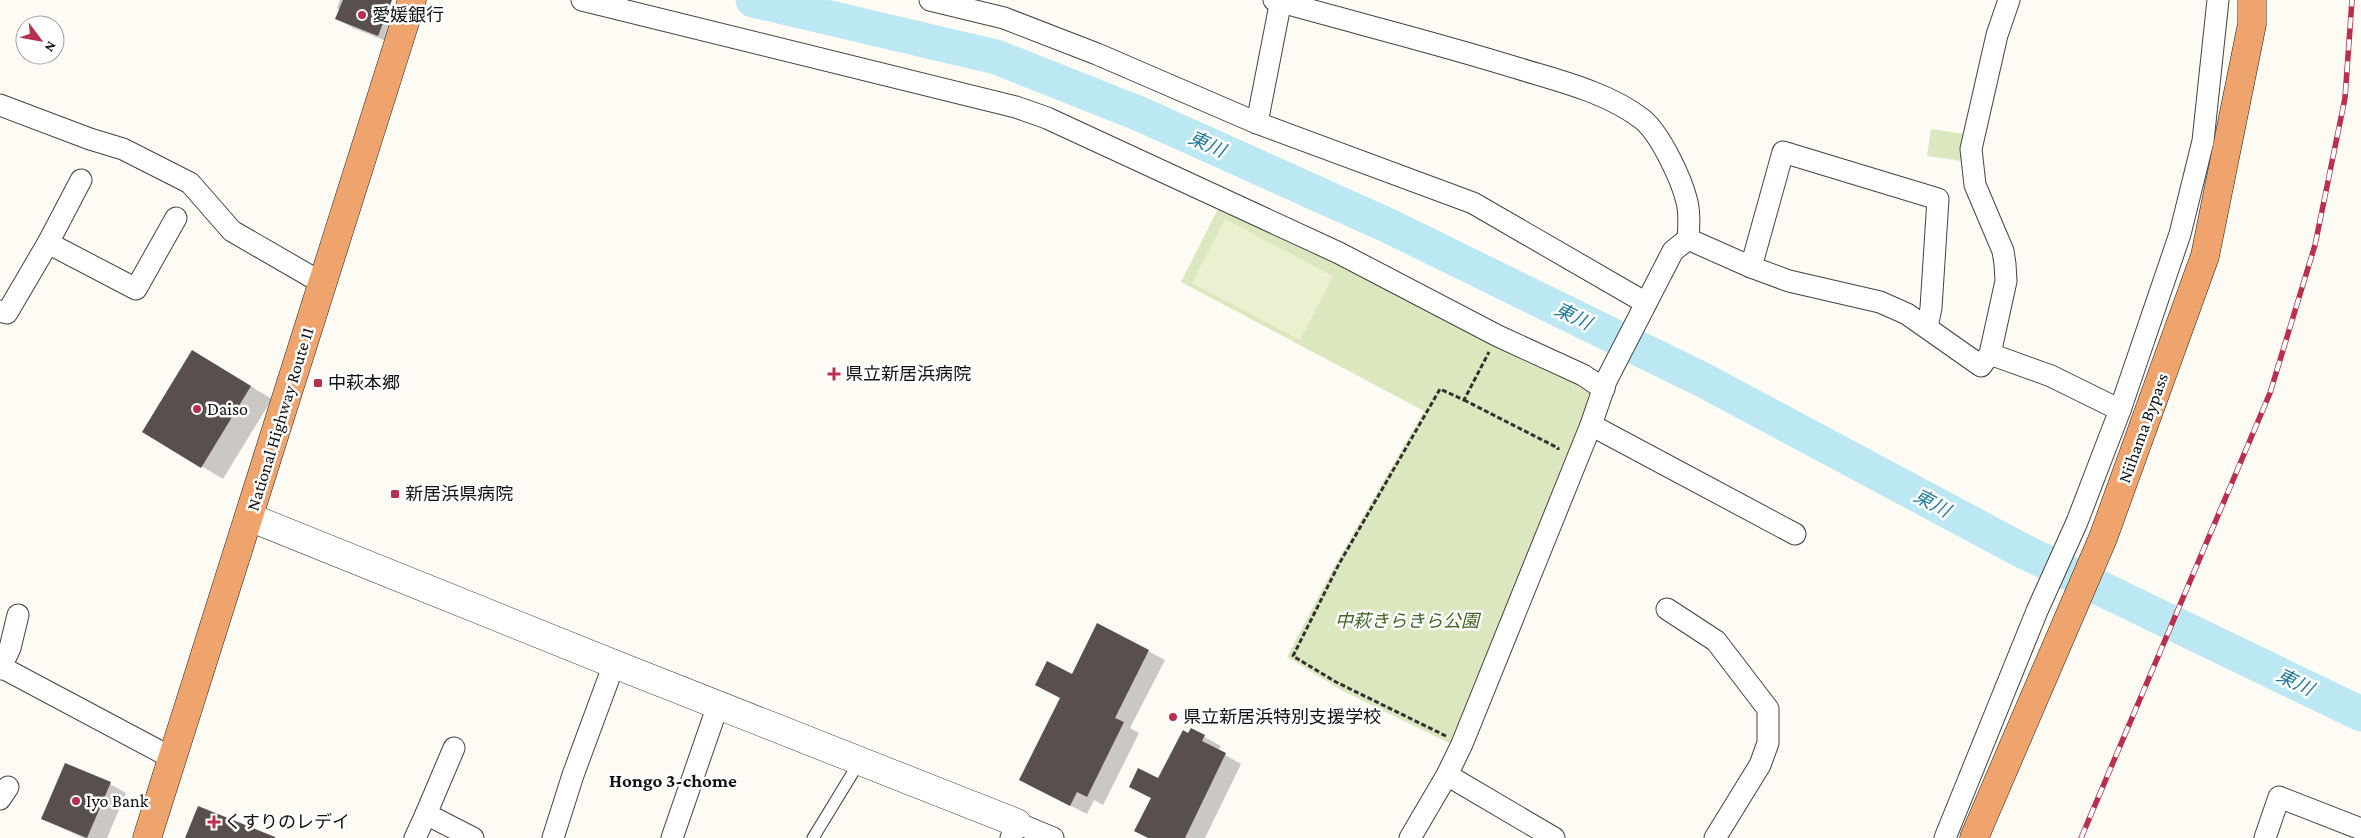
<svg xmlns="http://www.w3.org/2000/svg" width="2361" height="838" font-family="'Crimson Pro','Noto Sans JP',serif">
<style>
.green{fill:#dbe8bf}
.pitch{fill:#eaf0d0}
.shadow{fill:#0003}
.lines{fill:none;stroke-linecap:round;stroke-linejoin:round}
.river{stroke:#bce8f3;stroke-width:35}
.building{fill:#59504d}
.service-casing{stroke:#434343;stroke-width:13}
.minor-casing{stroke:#434343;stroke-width:23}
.tertiary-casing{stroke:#434343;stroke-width:29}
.trunk-casing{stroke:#212121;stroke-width:29}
.path{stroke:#323232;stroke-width:3;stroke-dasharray:5 2.5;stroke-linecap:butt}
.service{stroke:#fff;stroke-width:11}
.minor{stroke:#fff;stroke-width:21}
.tertiary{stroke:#fff;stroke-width:28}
.trunk{stroke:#eea46c;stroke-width:28}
.rail-casing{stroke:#ba2f4e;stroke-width:5.5}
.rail{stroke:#fff;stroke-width:4;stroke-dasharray:11;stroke-linecap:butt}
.poi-dot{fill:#ba2f4e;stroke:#fff;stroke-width:2}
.labels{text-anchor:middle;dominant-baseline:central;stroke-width:5;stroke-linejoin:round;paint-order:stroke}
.poi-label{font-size:18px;fill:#101010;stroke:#fff;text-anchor:start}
.street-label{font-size:18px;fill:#101010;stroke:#fff}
.park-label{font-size:18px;font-style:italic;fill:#3d6623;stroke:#fff}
.water-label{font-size:19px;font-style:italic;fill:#1f7c9c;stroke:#fff}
.neighbourhood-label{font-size:19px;font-weight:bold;fill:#101010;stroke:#fff}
</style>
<rect width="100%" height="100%" fill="#fefbf5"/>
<!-- green -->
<g class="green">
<polygon points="1931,129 1965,134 1961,161 1927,156"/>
<polygon points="1218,209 1337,263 1592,390 1595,397 1453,745 1341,690 1287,657 1335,565 1424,411 1181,282"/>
</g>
<!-- pitch -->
<polygon class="pitch" points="1225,219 1333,276 1300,340 1192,283"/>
<!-- shadow -->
<g class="shadow">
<polygon points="340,0 384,0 407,12 394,44 353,28 337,19 340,10 337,8"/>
<polygon points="214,364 272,399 223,479 144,432"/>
<polygon points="1148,651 1165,660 1130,728 1139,733 1103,805 1094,800 1087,814 1036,788 1073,675"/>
<polygon points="1191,730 1221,746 1218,751 1241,764 1205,838 1148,838 1152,798 1159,780"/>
<polygon points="110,784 126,793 107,838 83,838 42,818"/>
</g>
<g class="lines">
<!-- river -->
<polyline class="river" points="753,0 996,57 1140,114 1391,227 1705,381 2021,550 2361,714"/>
</g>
<!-- building -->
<g class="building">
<polygon points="343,0 392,0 378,36 335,19"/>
<polygon points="192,350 251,386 201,468 142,432"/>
<polygon points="1097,623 1149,650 1115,718 1124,722 1087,797 1077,792 1070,806 1019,780 1060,698 1035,685 1047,661 1072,674"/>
<polygon points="1191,728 1205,735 1202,741 1226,753 1185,838 1148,838 1134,831 1151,798 1129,787 1138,768 1158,778 1183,730 1188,733"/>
<polygon points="65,763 111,782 87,838 41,819"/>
<polygon points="198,806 275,837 275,838 185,838"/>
</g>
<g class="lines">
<defs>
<polyline id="service" points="813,838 860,761"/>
<g id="minor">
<polyline points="582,0 1016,107 1047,118 1339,253 1498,336 1583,375 1604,389"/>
<polyline points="930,0 1004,18 1097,54 1257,123 1473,203 1646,303"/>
<path d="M1274,0C1355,23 1437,43 1517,68C1559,81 1607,92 1642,119C1660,133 1682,180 1687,202C1690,214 1689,227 1688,239"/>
<polyline points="0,105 90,139 123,149 190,183 232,231 322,283"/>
<polyline points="1257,123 1281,0"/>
<polyline points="48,243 136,289 176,218"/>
<polyline points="1751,267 1783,152 1938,199 1931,308 1927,327"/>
<polyline points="0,311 7,313 48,243 81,180"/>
<polyline points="1990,354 2051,376 2120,410"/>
<polyline points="1591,425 1795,534"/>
<polyline points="1667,609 1716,641 1768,709 1768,743 1760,765 1715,838"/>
<polyline points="1,667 172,758"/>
<polyline points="0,669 10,648 18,615"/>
<polyline points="1447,775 1554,838"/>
<polyline points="0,799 8,787"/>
<polyline points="426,814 454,748"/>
<polyline points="415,838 426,814 473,838"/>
<polyline points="553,838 573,775 614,664"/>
<polyline points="672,838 718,705"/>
<polyline points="1011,838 1017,823 1053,838"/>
<polyline points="1410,838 1447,775 1462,744 1591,425 1606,381 1673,251 1688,239 1751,267 1789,281 1880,302 1907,314 1981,366 1990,354 2006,281 2005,264 2003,251 1975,185 1971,149 1997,35 2009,0"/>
<polyline points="1945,838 2037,611 2077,522 2120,410 2180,234 2203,141 2218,0"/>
<polyline points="2265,838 2279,797 2361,829"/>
</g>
<polyline id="tertiary" points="249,517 614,664 1017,823"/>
<g id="trunk">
<polyline points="147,838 412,0"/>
<polyline points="1974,838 2103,538 2205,256 2252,24 2252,0"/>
</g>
</defs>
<!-- service casing -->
<use href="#service" class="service-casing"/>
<!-- minor casing -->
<use href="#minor" class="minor-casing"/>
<!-- tertiary casing -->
<use href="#tertiary" class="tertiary-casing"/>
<!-- trunk casing -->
<use href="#trunk" class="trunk-casing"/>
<!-- path -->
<g class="path">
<polyline points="1464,400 1558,448 1558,450"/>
<polyline points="1446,736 1336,682 1293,656 1339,564 1440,389 1464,400 1489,352"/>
</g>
<!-- service -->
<use href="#service" class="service"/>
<!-- minor -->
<use href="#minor" class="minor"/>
<!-- tertiary -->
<use href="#tertiary" class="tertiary"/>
<!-- trunk -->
<use href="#trunk" class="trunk"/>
<defs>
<polyline id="rail" points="2081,838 2270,393 2315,245 2345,98 2352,0"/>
</defs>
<!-- rail casing -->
<use href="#rail" class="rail-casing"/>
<!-- rail -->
<use href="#rail" class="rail"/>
</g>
<!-- markers -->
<g class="poi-dot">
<circle cx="362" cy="15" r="5"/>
<path d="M831.5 366.5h5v5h5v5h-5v5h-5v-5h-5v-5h5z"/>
<rect x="313" y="378" width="10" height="10" rx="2.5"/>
<circle cx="197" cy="409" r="5"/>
<rect x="390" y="489" width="10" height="10" rx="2.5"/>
<circle cx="1173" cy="717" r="5"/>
<circle cx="76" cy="801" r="5"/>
<path d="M211.5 814.5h5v5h5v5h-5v5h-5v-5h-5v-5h5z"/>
</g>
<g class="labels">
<!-- poi labels -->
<g class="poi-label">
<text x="372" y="15">愛媛銀行</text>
<text x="845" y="374">県立新居浜病院</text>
<text x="328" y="383">中萩本郷</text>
<text x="207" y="409">Daiso</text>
<text x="405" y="494">新居浜県病院</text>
<text x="1183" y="717">県立新居浜特別支援学校</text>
<text x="86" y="801">Iyo Bank</text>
<text x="224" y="822">くすりのレデイ</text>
</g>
<!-- street labels -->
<g class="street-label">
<text transform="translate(280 419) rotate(-73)">National Highway Route 11</text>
<text transform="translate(2143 428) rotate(-70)">Niihama Bypass</text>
</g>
<!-- park labels -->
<g class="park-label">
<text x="1407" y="621">中萩きらきら公園</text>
</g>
<!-- water labels -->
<g class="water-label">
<text transform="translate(1207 144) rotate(24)">東川</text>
<text transform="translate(1573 316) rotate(26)">東川</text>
<text transform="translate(1932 503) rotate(28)">東川</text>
<text transform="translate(2295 682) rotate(26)">東川</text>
</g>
<!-- neighbourhood labels -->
<g class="neighbourhood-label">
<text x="673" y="780">Hongo 3-chome</text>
</g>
</g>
<!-- north arrow -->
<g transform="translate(40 40) rotate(122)"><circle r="24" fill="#ffffff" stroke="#9f9f9f"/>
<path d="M0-4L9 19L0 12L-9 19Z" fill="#ba2f4e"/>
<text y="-8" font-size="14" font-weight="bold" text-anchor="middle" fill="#101010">N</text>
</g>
</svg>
